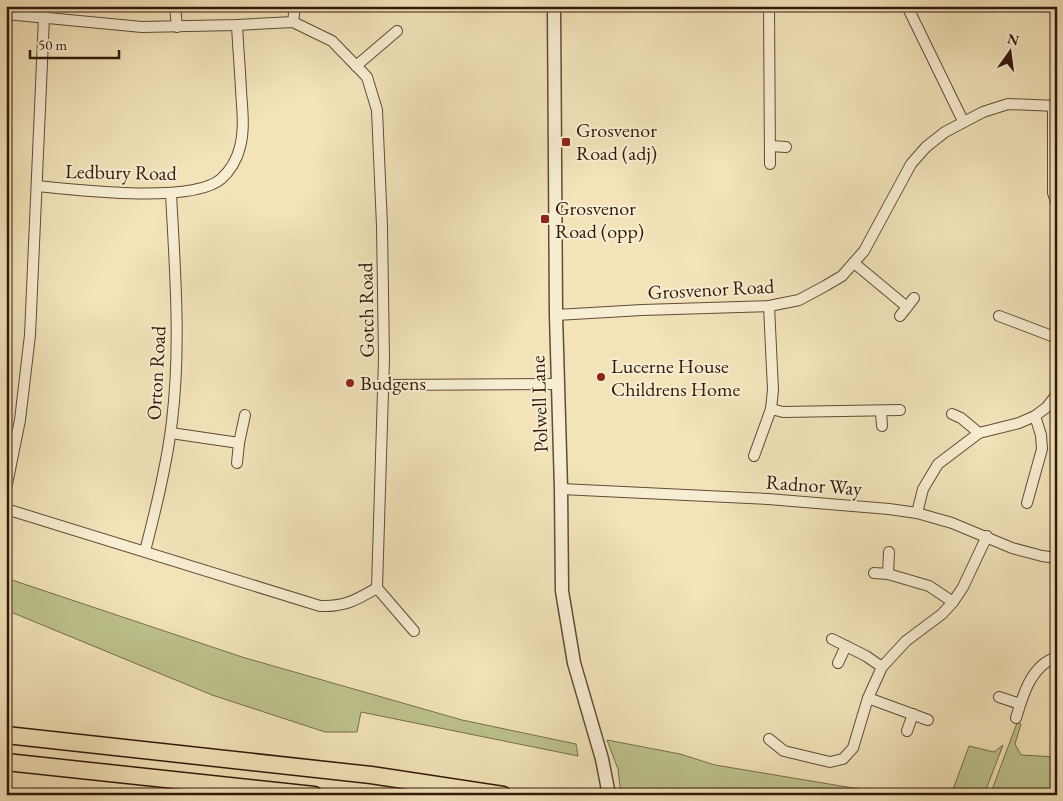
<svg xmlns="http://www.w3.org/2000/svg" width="1063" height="801" font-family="'EB Garamond',serif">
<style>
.green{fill:#bdc38e;stroke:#786e4c}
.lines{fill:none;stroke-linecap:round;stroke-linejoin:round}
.minor-casing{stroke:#634b36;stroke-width:12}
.tertiary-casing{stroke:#634b36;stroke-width:15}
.trunk-casing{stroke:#33180a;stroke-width:19}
.minor{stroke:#f7edd2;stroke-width:10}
.tertiary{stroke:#f7edd2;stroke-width:12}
.trunk{stroke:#f2e3b9;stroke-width:16}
.poi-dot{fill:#8f2418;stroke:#f7edd2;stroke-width:2}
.labels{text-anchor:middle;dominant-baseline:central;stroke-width:4;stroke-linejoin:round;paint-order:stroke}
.poi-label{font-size:20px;fill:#33180a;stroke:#f7edd2;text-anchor:start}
.street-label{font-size:20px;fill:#33180a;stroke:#f7edd2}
</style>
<rect width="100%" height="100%" fill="#f2e3b9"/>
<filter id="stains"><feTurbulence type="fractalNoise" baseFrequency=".004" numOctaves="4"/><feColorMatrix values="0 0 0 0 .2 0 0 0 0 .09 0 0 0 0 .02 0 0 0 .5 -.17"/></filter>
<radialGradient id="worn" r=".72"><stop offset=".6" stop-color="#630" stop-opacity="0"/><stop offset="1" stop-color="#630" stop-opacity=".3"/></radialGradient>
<!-- green -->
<g class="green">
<polygon points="6,578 242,657 462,720 576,744 578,756 361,712 357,732 325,732 212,695 6,610"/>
<polygon points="1017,723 1021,724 1015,744 1021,755 1057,757 1057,795 990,795"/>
<polygon points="607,740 680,754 715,765 895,795 621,795 618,769"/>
<polygon points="1003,745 984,795 952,792 969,746 994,752"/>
</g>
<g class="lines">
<defs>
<g id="minor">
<polyline points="175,6 177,27"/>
<polyline points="769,6 770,164"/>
<polyline points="907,6 963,121"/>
<path d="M6,14L142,27L237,25L293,22L332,41L367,77L377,110L382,226L384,358L377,588C356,600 345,607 320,606L6,509"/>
<polyline points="293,22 295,6"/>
<polyline points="356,66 397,31"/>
<polyline points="1053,106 1053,193 1057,204"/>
<polyline points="770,146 786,147"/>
<path d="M37,186C76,190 192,204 221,179C230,171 237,159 240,147C245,128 242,109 241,90C240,68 238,47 237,25"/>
<polyline points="854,263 907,307"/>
<polyline points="556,315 642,310 769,306 799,300 825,286 842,276 864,251 911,164 926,147 945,132 983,112 1008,104 1057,106"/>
<polyline points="900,316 914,298"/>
<polyline points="999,316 1057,338"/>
<polyline points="383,385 557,384"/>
<polyline points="771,409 783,412 900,410"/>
<polyline points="881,411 882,426"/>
<polyline points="952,414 961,418 979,433"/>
<polyline points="171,433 239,443 237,463"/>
<polyline points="239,443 245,415"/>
<polyline points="754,456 771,409 773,390 769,306"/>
<polyline points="6,489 20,420 30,335 44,17"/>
<polyline points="561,489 768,499 889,509 917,513 952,523 1012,548 1042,556 1057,558"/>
<polyline points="1027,503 1042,449 1041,435 1035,416"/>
<polyline points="917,513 923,489 938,464 979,433 1019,423 1035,416 1047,407 1057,394"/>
<path d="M145,551C156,509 167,465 172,421C181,346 175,269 171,194"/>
<polyline points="874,573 888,574 929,586 953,602"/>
<polyline points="888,574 889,552"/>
<polyline points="377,588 414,631"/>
<polyline points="832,639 866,656 882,667"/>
<polyline points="838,663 846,646"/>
<polyline points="999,697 1020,704"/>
<polyline points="868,698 928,720"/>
<path d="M1016,718C1023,695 1031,665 1057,657"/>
<polyline points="907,731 913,714"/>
<polyline points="769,739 784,751 830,762 843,759 853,748 868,698 882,667 906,641 942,614 953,602 963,587 987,536"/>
</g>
<polyline id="tertiary" points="554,6 556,315 561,489 562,591 574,663 602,759 609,795"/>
<g id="trunk">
<polyline points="6,735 371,775 503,795"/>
<polyline points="6,762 314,795"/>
</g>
</defs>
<!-- minor casing -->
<use href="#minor" class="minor-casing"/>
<!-- tertiary casing -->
<use href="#tertiary" class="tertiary-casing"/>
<!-- trunk casing -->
<use href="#trunk" class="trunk-casing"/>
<!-- minor -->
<use href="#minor" class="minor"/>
<!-- tertiary -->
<use href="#tertiary" class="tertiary"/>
<!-- trunk -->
<use href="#trunk" class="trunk"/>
</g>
<!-- markers -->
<g class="poi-dot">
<rect x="561" y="137" width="10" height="10" rx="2.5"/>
<rect x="540" y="214" width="10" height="10" rx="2.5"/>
<circle cx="601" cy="377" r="5"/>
<circle cx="350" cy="383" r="5"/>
</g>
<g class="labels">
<!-- poi labels -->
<g class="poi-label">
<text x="576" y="130">Grosvenor<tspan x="576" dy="23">Road (adj)</tspan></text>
<text x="555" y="208">Grosvenor<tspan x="555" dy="23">Road (opp)</tspan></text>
<text x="611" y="366">Lucerne House<tspan x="611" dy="23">Childrens Home</tspan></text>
<text x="360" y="383">Budgens</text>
</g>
<!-- street labels -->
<g class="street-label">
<text transform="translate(121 172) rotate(1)">Ledbury Road</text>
<text transform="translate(711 289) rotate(-3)">Grosvenor Road</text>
<text transform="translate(366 310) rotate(-91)">Gotch Road</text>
<text transform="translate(156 373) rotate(-87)">Orton Road</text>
<text transform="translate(539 404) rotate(-92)">Polwell Lane</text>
<text transform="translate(814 485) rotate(4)">Radnor Way</text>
</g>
</g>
<!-- margin -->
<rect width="1063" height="801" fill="none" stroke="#f2e3b9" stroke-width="25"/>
<rect x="8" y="8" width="1048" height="786" fill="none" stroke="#33180a" stroke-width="2.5"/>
<rect x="12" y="12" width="1038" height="776" fill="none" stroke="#33180a"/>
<!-- north arrow -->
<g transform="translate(1010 52) rotate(14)" stroke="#f7edd2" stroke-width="4" paint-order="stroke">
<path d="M0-4L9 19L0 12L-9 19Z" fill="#33180a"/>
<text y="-8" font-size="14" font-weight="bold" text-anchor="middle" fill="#33180a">N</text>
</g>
<!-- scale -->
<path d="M30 50v8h89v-8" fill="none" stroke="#33180a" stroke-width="2.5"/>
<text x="38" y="50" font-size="15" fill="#33180a" stroke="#f7edd2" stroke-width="4" paint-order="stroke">50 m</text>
<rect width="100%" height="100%" filter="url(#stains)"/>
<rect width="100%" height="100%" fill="url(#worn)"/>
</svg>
